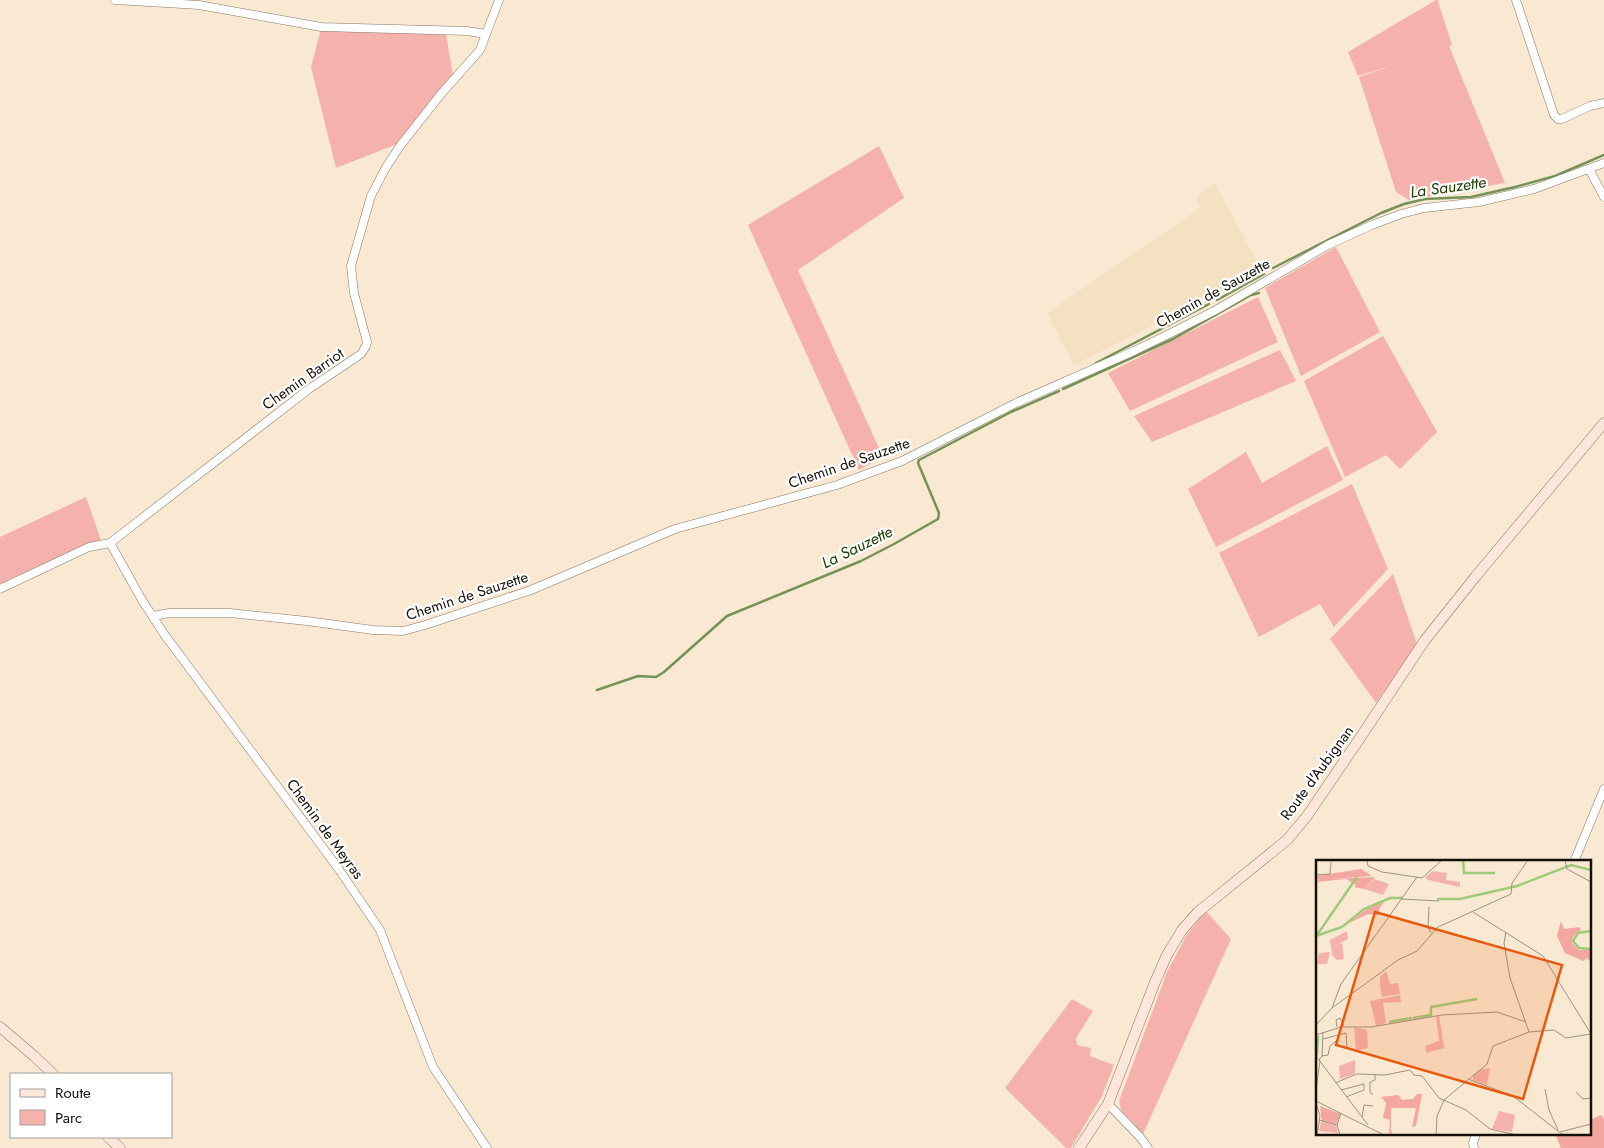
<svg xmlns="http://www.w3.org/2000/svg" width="1604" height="1148" font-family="Jost,sans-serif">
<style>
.built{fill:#f4e1c2}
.green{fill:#f5b2ac}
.forest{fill:#f4a7a1}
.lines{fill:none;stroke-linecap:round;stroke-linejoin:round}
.stream{stroke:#769259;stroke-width:2.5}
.street-casing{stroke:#857862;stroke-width:9}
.secondary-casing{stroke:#857862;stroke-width:11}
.street{stroke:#fff;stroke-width:8}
.secondary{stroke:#fee7da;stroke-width:10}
.labels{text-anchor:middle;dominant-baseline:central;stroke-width:4.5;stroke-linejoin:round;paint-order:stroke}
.street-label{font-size:15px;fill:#151008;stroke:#fff}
.water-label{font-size:16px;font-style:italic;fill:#243f06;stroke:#fff}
.inset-river{fill:none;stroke:#9fca7c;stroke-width:2.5}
.inset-road{fill:none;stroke:#9e9281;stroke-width:1}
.view{fill:#e8590c;fill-opacity:0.15;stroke:#e8590c;stroke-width:2.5}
.inset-edge{fill:none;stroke:#151008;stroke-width:2.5}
</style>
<rect width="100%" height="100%" fill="#f9e9d2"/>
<!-- built -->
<polygon class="built" points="1215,183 1262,271 1074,365 1047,313 1200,208 1196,196"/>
<!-- green -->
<g class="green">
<polygon points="1436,0 1438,0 1439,5 1452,45 1449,46 1505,183 1409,200 1396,192 1359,77 1393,65 1358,76 1348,52"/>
<polygon points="321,29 446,35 453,75 397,144 336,168 311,67"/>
<polygon points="879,146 904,198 798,270 883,457 859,470 748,225"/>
<polygon points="1336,247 1380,332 1301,376 1265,288"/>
<polygon points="1258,297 1278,342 1130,411 1108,373"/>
<polygon points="1383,336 1437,432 1400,469 1386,455 1345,477 1304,381"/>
<polygon points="1280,350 1296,381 1152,442 1134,416"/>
<polygon points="1327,446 1343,480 1216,547 1188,489 1246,452 1262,483"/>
<polygon points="1352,484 1388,569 1334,627 1320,604 1259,637 1219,553"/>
<polygon points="86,497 101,540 89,543 0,586 0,537"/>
<polygon points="1393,574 1417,644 1376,703 1330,639"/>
<polygon points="1206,911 1231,939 1143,1134 1121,1110 1119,1101 1167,972 1186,936"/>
<polygon points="1072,999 1093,1011 1076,1038 1077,1045 1091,1048 1090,1056 1114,1065 1102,1096 1071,1148 1066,1148 1005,1088"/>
</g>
<!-- forest -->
<polygon class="forest" points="1601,1115 1604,1119 1604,1148 1561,1148 1555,1134 1590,1134 1590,1120"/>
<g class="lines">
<!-- stream -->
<g class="stream">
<polyline points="1273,268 1381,213 1404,204 1425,199 1471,197 1515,187 1555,176 1604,155"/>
<polyline points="1217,300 1264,274"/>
<polyline points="1096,363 1209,304"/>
<polyline points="1063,389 1173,339 1251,295 1259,293"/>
<polyline points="597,690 638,676 656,677 664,672 727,616 861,561 894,544 938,519 939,513 918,463 919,460 1011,412 1059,391"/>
</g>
<defs>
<g id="street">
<polyline points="115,0 199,5 321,27 467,31 486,34"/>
<polyline points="1516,0 1554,115 1558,119 1562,119 1590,106 1604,103"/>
<polyline points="1589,169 1604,197"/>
<polyline points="110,543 142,600 164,634 338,868 380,930 433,1067 487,1148"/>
<polyline points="0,589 89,547 110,543 309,389 361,354 366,346 367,342 354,293 351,266 371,196 385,169 400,146 441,94 480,50 499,0"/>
<polyline points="153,616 169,613 230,613 307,621 373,630 403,631 425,625 531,590 675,529 837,485 902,461 1016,403 1134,351 1175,331 1216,310 1328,245 1372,225 1401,214 1424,208 1479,202 1534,189 1604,163"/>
<polyline points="1574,862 1604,789"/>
<polyline points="1108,1104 1140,1137 1148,1148"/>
<polyline points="1474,1148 1473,1143 1476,1134"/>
</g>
<g id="secondary">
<polyline points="0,1027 34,1056 53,1074"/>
<polyline points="108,1137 120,1148"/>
<polyline points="1079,1148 1108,1104 1155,982 1167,955 1182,930 1198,912 1287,840 1307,816 1360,738 1425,640 1476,576 1604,423"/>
</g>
</defs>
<!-- street casing -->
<use href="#street" class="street-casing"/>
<!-- secondary casing -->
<use href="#secondary" class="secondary-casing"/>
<!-- street -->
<use href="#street" class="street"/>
<!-- secondary -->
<use href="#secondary" class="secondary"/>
</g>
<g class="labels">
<!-- street labels -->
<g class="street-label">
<text transform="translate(1213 293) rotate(-29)">Chemin de Sauzette</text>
<text transform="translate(303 379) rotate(-35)">Chemin Barriot</text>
<text transform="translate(849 463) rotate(-19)">Chemin de Sauzette</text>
<text transform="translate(467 596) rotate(-18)">Chemin de Sauzette</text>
<text transform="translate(1317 773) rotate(-54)">Route d'Aubignan</text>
<text transform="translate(325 829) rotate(54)">Chemin de Meyras</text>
</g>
<!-- water labels -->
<g class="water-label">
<text transform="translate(1448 187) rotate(-8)">La Sauzette</text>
<text transform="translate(857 547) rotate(-26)">La Sauzette</text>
</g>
</g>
<!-- overview -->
<g transform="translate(1316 860)">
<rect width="275" height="275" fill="#f9e9d2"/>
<path d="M117,11L131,13L130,20L144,22V27L112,20L109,17ZM58,19L73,24L67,35L48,29ZM31,71L32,79L17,87L26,83L28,99L21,100L16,95L14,80ZM14,92L11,104H1L3,93ZM70,111L74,124L82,123L84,134L66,137L64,126L69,124L64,126V117ZM84,135L85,142L67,143L70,163L60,166L54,141ZM123,155L128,188L110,193L109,186L123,181L120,156ZM38,167L51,170L52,188L40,191ZM39,200V214L24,219L23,206ZM174,208L171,225L157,220V215L166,209ZM183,251L199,255L196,272L176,269ZM5,262L20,265L22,273L3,271Z" fill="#f5b2ac"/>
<path d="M45,9L56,16L13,19L59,17L48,29L38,27L40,25L30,19L0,22L3,20L0,16ZM68,42L63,49L64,55L52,54L31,64L51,49ZM245,61L248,69L263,67L265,70L257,76L256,83L263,90H275V103L271,98L267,101L249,93L241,76ZM101,234H106L100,266L96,267L100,248H75V272L78,275L73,273L74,260L67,258L70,243L65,237L82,235L86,240L97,239ZM4,246L25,254L20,264L6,262Z" fill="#f4a7a1"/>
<path class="inset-river" d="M147,0L148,13H179M121,39H144L201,26L255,5L275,10M275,71L262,73L257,81L263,88L275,89M1,75L41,17M0,76L26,67L48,49L74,38H87M97,158L115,155V147L161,139M73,162L96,158M1,195L2,176"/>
<path class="inset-road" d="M51,0L52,6L66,12L106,18L126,0M249,0L251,9L275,22V49M0,15L14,14L15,2M86,39L123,41M113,47L112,67L115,73M157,52L227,96L275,174M190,72L188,83L194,118L213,172M16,148L25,124L101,17M0,165L16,148L82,100L101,91L122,67L195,34L196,23L212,0M21,167L20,160L24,158L28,166M0,175L25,167H55L126,155L181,152L210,162M7,179L30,173L31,189M0,196L52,265M6,196L12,195L14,186L20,181M3,200L6,196L7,172M152,219L197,236L247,275M19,223L41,214L69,215L94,210L98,215L106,216L123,238L150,250L174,269L201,275M0,229L4,201M229,229L233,250L242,270M25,230L48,224V230L30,237M260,232L267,239L275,238M57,235L54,232V222L59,220V214M0,241L68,275M46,257L48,245L57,246M3,260L21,265M244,272L275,264M1,275L4,256L1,246M24,275L21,265L25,253M120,275L121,256L128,240L171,204L177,186L213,172L238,170L250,178L275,174"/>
<path class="view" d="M59,52L246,105L207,239L20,185Z"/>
<rect width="275" height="275" class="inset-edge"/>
</g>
<!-- legend -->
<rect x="10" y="1073" width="162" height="65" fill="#ffffff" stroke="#a19f9c"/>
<rect x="20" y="1089" width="25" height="8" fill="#fee7da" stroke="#a19f9c"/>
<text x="55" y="1098" font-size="15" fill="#151008">Route</text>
<rect x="20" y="1110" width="25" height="15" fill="#f5b2ac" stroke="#a19f9c"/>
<text x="55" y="1123" font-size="15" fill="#151008">Parc</text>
</svg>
